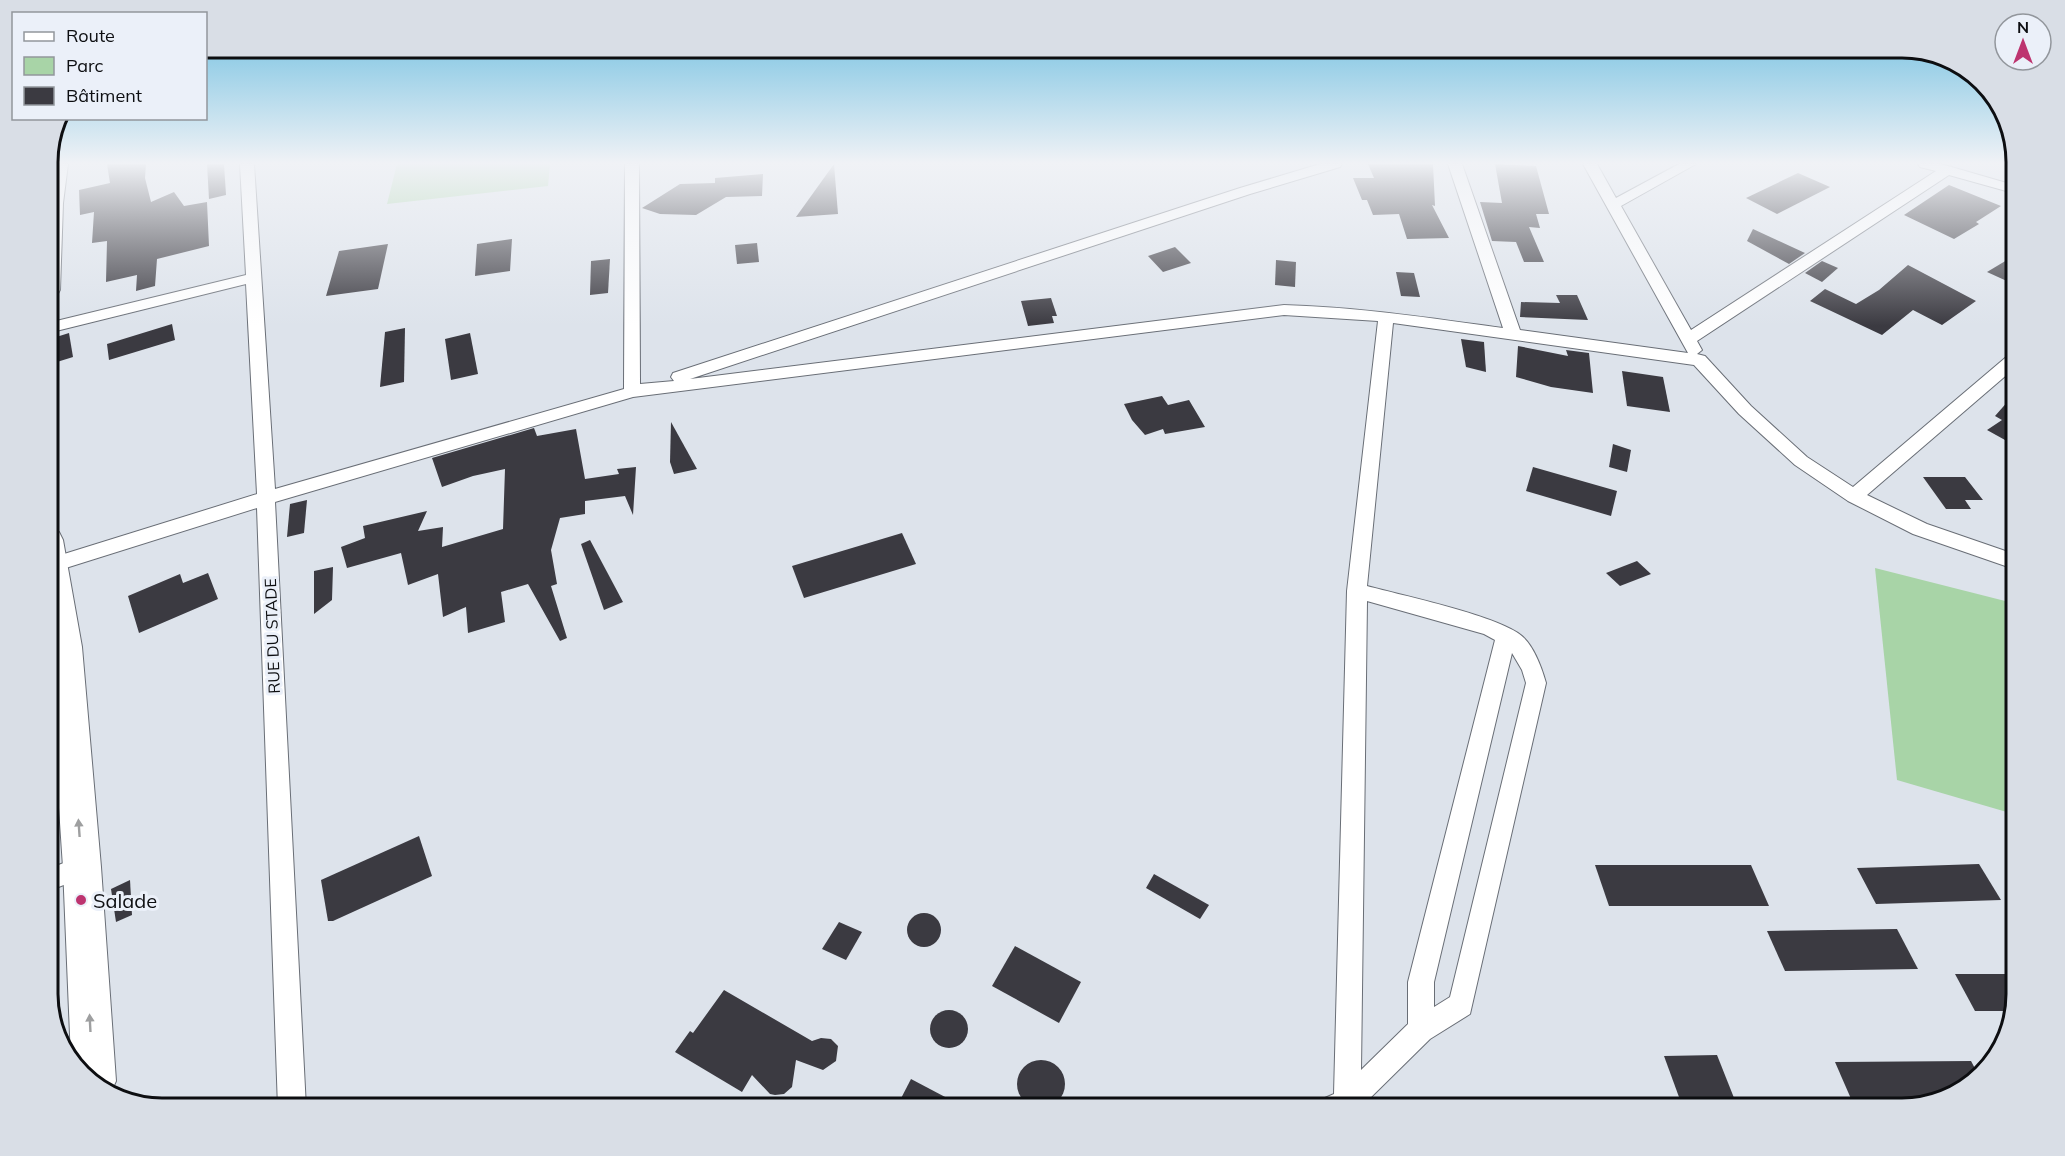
<svg xmlns="http://www.w3.org/2000/svg" width="2065" height="1156" font-family="Mulish,sans-serif">
<style>
.green{fill:#a8d4a7}
.building{fill:#3b3a41}
.lines{fill:none;stroke-linecap:round;stroke-linejoin:round}
.minor-casing{stroke:#696e76;stroke-width:2}
.primary-casing{stroke:#696e76;stroke-width:2}
.minor{fill:#fff;fill-rule:evenodd}
.primary{fill:#fff;fill-rule:evenodd}
.oneway{fill:#9e9fa0}
.poi-dot{fill:#bd346f;stroke:#ebf0f9;stroke-width:2}
.labels{text-anchor:middle;dominant-baseline:central;stroke-width:6;stroke-linejoin:round;paint-order:stroke}
.street-label{font-size:16px;fill:#0d0e11;stroke:#ebf0f9}
.near-poi-label{font-size:20px;fill:#0d0e11;stroke:#ebf0f9;text-anchor:start}
.rim{fill:none;stroke:#0d0e11;stroke-width:3}
</style>
<rect width="100%" height="100%" fill="#dde3eb"/>
<!-- green -->
<g class="green">
<polygon points="397,164 550,164 548,186 387,204"/>
<polygon points="1875,568 2017,604 2017,815 1897,780"/>
</g>
<!-- building -->
<g class="building">
<polygon points="107,164 146,164 145,178 151,202 174,192 184,206 207,202 209,246 157,259 155,286 136,291 137,275 106,282 107,241 92,243 94,212 80,215 79,190 110,183"/>
<polygon points="207,164 224,164 226,195 209,199"/>
<polygon points="834,164 838,214 796,217"/>
<polygon points="1368,164 1433,164 1435,206 1432,205 1449,238 1407,239 1399,214 1373,215 1367,200 1362,200 1353,178 1374,178"/>
<polygon points="1495,164 1536,166 1549,214 1536,214 1540,228 1529,227 1544,262 1524,262 1516,242 1492,241 1480,202 1502,203"/>
<polygon points="1798,173 1830,187 1777,214 1746,198"/>
<polygon points="763,174 762,196 726,197 696,215 660,214 642,208 680,184 715,183 715,178"/>
<polygon points="1949,185 2001,206 1976,222 1979,224 1954,239 1904,215"/>
<polygon points="1753,229 1805,253 1789,264 1747,241"/>
<polygon points="512,239 510,271 475,276 477,244"/>
<polygon points="757,243 759,262 737,264 735,245"/>
<polygon points="388,244 378,289 326,296 339,251"/>
<polygon points="1175,247 1191,263 1163,272 1148,256"/>
<polygon points="2017,254 2017,276 2009,282 1987,272"/>
<polygon points="610,259 608,293 590,295 591,261"/>
<polygon points="1276,260 1296,262 1295,287 1275,285"/>
<polygon points="1822,261 1838,268 1822,282 1805,273"/>
<polygon points="1908,265 1976,301 1942,325 1913,310 1882,335 1810,301 1825,289 1856,304 1879,290"/>
<polygon points="1396,272 1414,273 1420,297 1401,296"/>
<polygon points="1556,295 1577,295 1588,320 1520,317 1521,302 1560,303"/>
<polygon points="1051,298 1057,316 1052,316 1054,323 1028,326 1021,301"/>
<polygon points="172,324 175,340 109,360 107,344"/>
<polygon points="405,328 404,382 380,387 385,332"/>
<polygon points="69,333 73,357 57,362 53,338"/>
<polygon points="470,333 478,374 451,380 445,339"/>
<polygon points="1461,339 1484,342 1486,372 1466,367"/>
<polygon points="1518,346 1568,356 1566,350 1589,353 1593,393 1551,387 1516,377"/>
<polygon points="1622,371 1663,377 1670,412 1627,406"/>
<polygon points="2017,391 2017,431 2005,440 1987,430 2002,420 1995,416"/>
<polygon points="1162,396 1168,405 1189,400 1205,427 1165,434 1163,429 1145,435 1132,420 1124,404"/>
<polygon points="671,422 697,469 674,474 670,462"/>
<polygon points="534,428 537,436 576,429 585,479 619,474 617,469 636,467 633,515 625,496 585,501 585,514 560,518 551,550 557,584 551,586 567,638 560,641 528,584 501,592 505,622 468,633 466,607 443,617 438,574 408,585 401,553 347,568 341,547 365,538 363,526 427,511 418,531 443,527 442,547 503,529 505,469 473,476 442,487 432,458"/>
<polygon points="1613,444 1631,450 1627,472 1609,467"/>
<polygon points="1533,467 1617,491 1611,516 1526,491"/>
<polygon points="1923,477 1965,477 1983,500 1965,500 1971,509 1946,509"/>
<polygon points="307,500 304,533 287,537 290,504"/>
<polygon points="902,533 916,564 804,598 792,566"/>
<polygon points="590,540 623,602 604,610 581,544"/>
<polygon points="1637,561 1651,574 1620,586 1606,573"/>
<polygon points="333,567 332,600 314,614 314,571"/>
<polygon points="208,573 218,599 139,633 128,596 180,574 183,583"/>
<polygon points="419,836 432,876 333,921 328,921 321,880"/>
<polygon points="1979,864 2001,900 1876,904 1857,868"/>
<polygon points="1595,865 1751,865 1769,906 1609,906"/>
<polygon points="1154,874 1209,905 1200,919 1146,888"/>
<polygon points="130,880 132,915 116,922 111,889"/>
<circle cx="924" cy="930" r="17"/>
<polygon points="839,922 862,932 846,960 822,949"/>
<polygon points="1897,929 1918,969 1785,971 1767,931"/>
<polygon points="1015,946 1081,982 1059,1023 992,986"/>
<polygon points="1955,974 2017,974 2017,994 2012,1011 1975,1011"/>
<polygon points="724,990 812,1041 821,1038 831,1039 838,1046 836,1061 823,1070 796,1060 792,1087 784,1094 775,1095 770,1094 752,1075 742,1092 675,1052 690,1031 693,1033"/>
<circle cx="949" cy="1029" r="19"/>
<polygon points="1717,1055 1738,1108 1683,1108 1664,1056"/>
<circle cx="1041" cy="1084" r="24"/>
<polygon points="1971,1061 1978,1074 1960,1092 1903,1108 1855,1108 1835,1062"/>
<polygon points="911,1079 966,1108 896,1108"/>
</g>
<g class="lines">
<defs>
<g id="minor">
<path d="M240,164H254L275,489L624,389L625,164H639L640,384L674,381L671,377L673,373L1240,188L1320,164H1342L1340,167L1250,194L690,379L1284,305C1358,307 1430,318 1503,328L1448,164H1462L1520,330L1688,353L1583,164H1597L1616,198L1679,164H1696L1621,206L1691,330L1936,171L1920,167L1918,164H1941L2017,186V194L1949,175L1697,341L1702,350L1697,354L1705,356L1751,406L1807,457L1853,487L2011,353L2017,352V366L1867,495L1927,524L2017,555V570L1913,534L1848,501L1795,465L1739,414L1694,365L1393,323L1367,586C1400,595 1505,617 1524,638C1535,649 1542,669 1546,683L1470,1014L1430,1039L1360,1108H1321L1325,1098L1334,1094L1347,591L1378,321L1284,315L633,397L275,502L306,1108H278L257,508L53,572L48,571V559L257,494L246,284L48,333V323L246,275ZM1367,601L1484,634L1495,640L1408,982V1024L1361,1070ZM1512,653L1522,670L1526,683L1450,997L1434,1007V982Z"/>
<polygon points="82,856 90,859 94,867 90,875 48,891 48,869"/>
</g>
<g id="primary">
<polygon points="48,164 68,164 63,203 60,290 57,295 48,297"/>
<polygon points="48,529 59,532 63,540 82,647 101,867 116,1081 110,1094 106,1093 71,1059 63,867 48,645"/>
</g>
</defs>
<!-- minor casing -->
<use href="#minor" class="minor-casing"/>
<!-- primary casing -->
<use href="#primary" class="primary-casing"/>
<!-- minor -->
<use href="#minor" class="minor"/>
<!-- primary -->
<use href="#primary" class="primary"/>
</g>
<!-- one-way arrows -->
<defs><path id="oneway-solid" d="M-6-.8H1V-3.2L6.5 0L1 3.2V.8H-6Z" transform="scale(1.5)"/></defs>
<g class="oneway">
<use href="#oneway-solid" transform="translate(79 828) rotate(-94)"/>
<use href="#oneway-solid" transform="translate(90 1023) rotate(-93)"/>
</g>
<!-- sky -->
<linearGradient id="sky" x2="0" y2="1"><stop stop-color="#63bade"/><stop offset="0.5" stop-color="#f0f2f6"/><stop offset="1" stop-color="#f0f2f6" stop-opacity="0"/></linearGradient>
<rect width="2065" height="326" fill="url(#sky)"/>
<!-- markers -->
<circle class="poi-dot" cx="81" cy="900" r="6"/>
<g class="labels">
<!-- street labels -->
<g class="street-label">
<text transform="translate(272 636) rotate(-92)">RUE DU STADE</text>
</g>
<!-- near-poi labels -->
<g class="near-poi-label">
<text x="93" y="900">Salade</text>
</g>
</g>
<!-- crop -->
<path d="M0 0H2065V1156H0ZM162 58H1902A104 104 0 0 1 2006 162V994A104 104 0 0 1 1902 1098H162A104 104 0 0 1 58 994V162A104 104 0 0 1 162 58Z" fill="#d9dee6" fill-rule="evenodd"/>
<path class="rim" d="M162 58H1902A104 104 0 0 1 2006 162V994A104 104 0 0 1 1902 1098H162A104 104 0 0 1 58 994V162A104 104 0 0 1 162 58Z"/>
<!-- legend -->
<rect x="12" y="12" width="195" height="108" fill="#ebf0f9" stroke="#92969c" stroke-width="1.5"/>
<rect x="24" y="32" width="30" height="9" fill="#ffffff" stroke="#92969c" stroke-width="1.5"/>
<text x="66" y="42" font-size="18" fill="#0d0e11">Route</text>
<rect x="24" y="57" width="30" height="18" fill="#a8d4a7" stroke="#92969c" stroke-width="1.5"/>
<text x="66" y="72" font-size="18" fill="#0d0e11">Parc</text>
<rect x="24" y="87" width="30" height="18" fill="#3b3a41" stroke="#92969c" stroke-width="1.5"/>
<text x="66" y="102" font-size="18" fill="#0d0e11">Bâtiment</text>
<!-- north arrow -->
<g transform="translate(2023 42)"><circle r="28" fill="#ebf0f9" stroke="#92969c" stroke-width="1.5"/>
<path d="M0-4.5L10 22L0 15L-10 22Z" fill="#bd346f"/>
<text y="-9" font-size="16" font-weight="bold" text-anchor="middle" fill="#0d0e11">N</text>
</g>
</svg>
